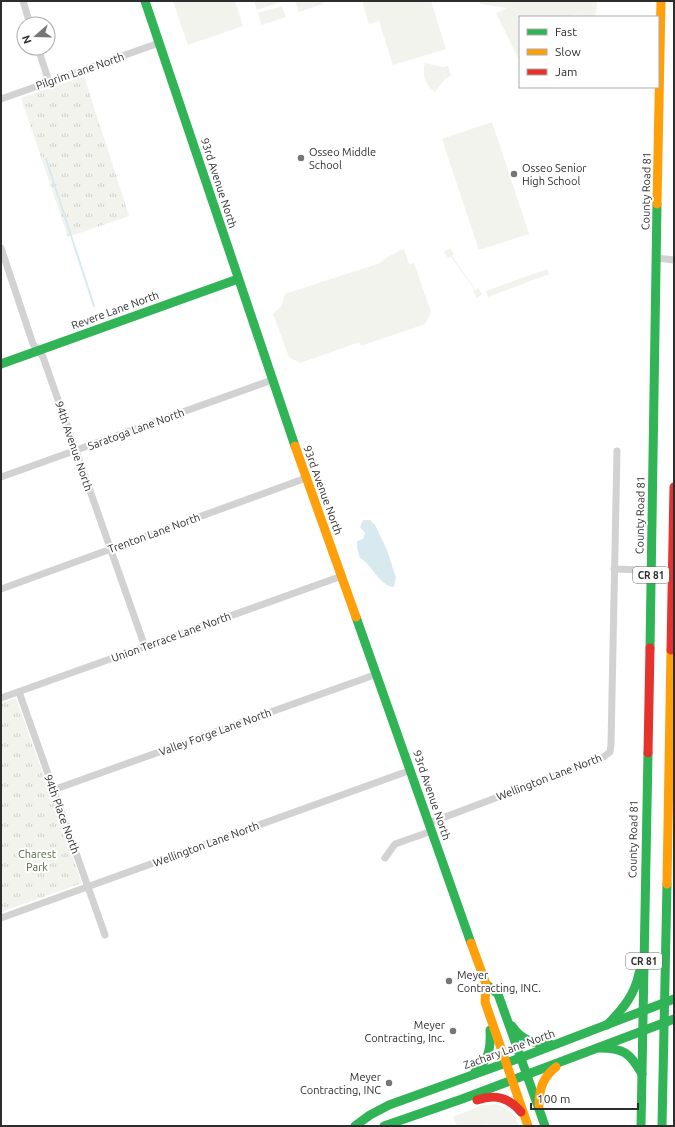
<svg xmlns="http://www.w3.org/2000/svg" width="675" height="1127" font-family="Ubuntu,sans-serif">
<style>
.green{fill:#f1f3ec}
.park{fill:url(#park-tufts)}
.water{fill:#d9e9f0}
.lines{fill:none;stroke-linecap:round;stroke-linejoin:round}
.stream{stroke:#d9e9f0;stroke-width:2}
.street{stroke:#d2d2d2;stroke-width:7}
.fast{stroke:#30b455;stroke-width:9}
.slow{stroke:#ff9f0a;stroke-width:9}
.jam{stroke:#e5322d;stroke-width:9}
.poi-dot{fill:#767676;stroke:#fff;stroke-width:1.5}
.labels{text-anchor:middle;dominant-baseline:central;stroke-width:4;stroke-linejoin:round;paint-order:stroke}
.shield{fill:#fff;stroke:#6c6c6c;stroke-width:1}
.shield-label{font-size:10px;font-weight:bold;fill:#2d2d2d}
.street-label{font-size:11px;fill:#2d2d2d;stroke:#fff}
.poi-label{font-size:11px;fill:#2d2d2d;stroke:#fff;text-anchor:start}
.park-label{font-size:11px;fill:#54663e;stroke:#fff}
</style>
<defs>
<pattern id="park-tufts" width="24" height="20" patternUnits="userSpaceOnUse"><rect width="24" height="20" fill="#f1f3ec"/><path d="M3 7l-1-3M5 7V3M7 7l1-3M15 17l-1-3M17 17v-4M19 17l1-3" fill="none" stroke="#cfd1cb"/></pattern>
</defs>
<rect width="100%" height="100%" fill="#fff"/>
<!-- green -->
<g class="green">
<polygon points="173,1 235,1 243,26 188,45"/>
<polygon points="254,1 281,1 281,2 257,10"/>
<polygon points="295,1 322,1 323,4 299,12"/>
<polygon points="362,1 431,1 446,49 393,65 379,21 369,24"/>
<polygon points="480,1 597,1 596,17 574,15 575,17 520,17 520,62 496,13 507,8 480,4"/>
<polygon points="282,6 286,17 261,25 258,13"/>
<path d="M425,63L443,67L448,66L451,76L446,78L435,92C424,84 422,74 425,63Z"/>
<polygon points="492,122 529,234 479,250 442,139"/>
<polygon points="450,248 454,254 452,256 476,290 478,288 482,294 477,298 473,292 475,290 451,257 448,258 444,252"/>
<polygon points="404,249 409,264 414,263 431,312 425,324 361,346 360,342 300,363 289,357 273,314 281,307 285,294 380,263 387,257"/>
<polygon points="547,269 549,274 488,297 486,291"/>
<path d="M496,1104C508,1107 515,1114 519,1126H488L487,1124L481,1126H457L453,1117L483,1105Z"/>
</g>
<!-- park -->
<g class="park">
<polygon points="84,76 129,216 68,237 21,98"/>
<polygon points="16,698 82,883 1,912 1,703"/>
</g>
<!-- water -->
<path class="water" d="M363,520H370L375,525L387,550L396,578L394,587C378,585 373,565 360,558L357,548V541L363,539L365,533L360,527Z"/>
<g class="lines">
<!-- stream -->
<polyline class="stream" points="46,159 94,306"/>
<!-- street -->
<g class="street">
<polyline points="23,1 30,24"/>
<polyline points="38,48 49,82"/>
<polyline points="1,99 159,43"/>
<polyline points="1,248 33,344 43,357 145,647"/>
<polyline points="657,258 674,260"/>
<polyline points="1,477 272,380"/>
<polyline points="614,569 673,571"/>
<polyline points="1,589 306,478"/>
<polyline points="19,692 105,935"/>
<polyline points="1,698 342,576"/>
<polyline points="53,790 377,674"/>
<polyline points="429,823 602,758 610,752 611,745 617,451"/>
<polyline points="385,858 395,844 432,831"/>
<polyline points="1,918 411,770"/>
</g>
<!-- fast -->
<g class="fast">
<polyline points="145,1 295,446"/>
<polyline points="1,364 238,279"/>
<polyline points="356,617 471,943"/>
<polyline points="650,648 657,204"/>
<polyline points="486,984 498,994 545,1126"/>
<path d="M607,1025C622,1010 635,995 639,973"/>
<path d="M512,1026C521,1040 534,1044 550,1044"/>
<path d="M599,1048C624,1048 630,1053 642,1074"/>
<path d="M475,1072C489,1060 491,1048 490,1030"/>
<polyline points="355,1126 370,1115 389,1105 520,1058 674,999"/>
<polyline points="384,1126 462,1099 674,1019"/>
<polyline points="641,1126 648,753"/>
<polyline points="662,1126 667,884"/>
</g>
<!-- slow -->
<g class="slow">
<polyline points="657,204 661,1"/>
<polyline points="295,446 356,617"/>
<polyline points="667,884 671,650"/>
<polyline points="471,943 486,984 485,1002 528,1126"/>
<path d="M539,1105C539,1089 543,1077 556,1067"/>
</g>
<!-- jam -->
<g class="jam">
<polyline points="671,650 674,487"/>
<polyline points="648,753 650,648"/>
<path d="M477,1100C495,1094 509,1097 521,1112"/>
</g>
</g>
<!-- markers -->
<g class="poi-dot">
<circle cx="301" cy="158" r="4"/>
<circle cx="514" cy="174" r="4"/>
<circle cx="449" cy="981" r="4"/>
<circle cx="453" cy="1031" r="4"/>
<circle cx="389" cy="1083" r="4"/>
</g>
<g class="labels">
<!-- shield labels -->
<g class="shield">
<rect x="633" y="567" width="36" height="16" rx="3"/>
<rect x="626" y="953" width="36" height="16" rx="3"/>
</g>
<g class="shield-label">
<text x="651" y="575">CR 81</text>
<text x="644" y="961">CR 81</text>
</g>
<!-- street labels -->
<g class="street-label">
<text transform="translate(80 71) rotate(-19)">Pilgrim Lane North</text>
<text transform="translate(219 183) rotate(72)">93rd Avenue North</text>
<text transform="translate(646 191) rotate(-89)">County Road 81</text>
<text transform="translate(115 310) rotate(-20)">Revere Lane North</text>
<text transform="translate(136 429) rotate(-20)">Saratoga Lane North</text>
<text transform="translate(74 446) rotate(71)">94th Avenue North</text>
<text transform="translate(323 490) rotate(70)">93rd Avenue North</text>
<text transform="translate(640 515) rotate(-89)">County Road 81</text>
<text transform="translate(154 533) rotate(-20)">Trenton Lane North</text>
<text transform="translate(171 637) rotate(-20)">Union Terrace Lane North</text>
<text transform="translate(215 732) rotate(-20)">Valley Forge Lane North</text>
<text transform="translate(549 777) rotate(-21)">Wellington Lane North</text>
<text transform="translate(432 795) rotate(71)">93rd Avenue North</text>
<text transform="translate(62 814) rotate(70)">94th Place North</text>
<text transform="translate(633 839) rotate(-89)">County Road 81</text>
<text transform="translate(206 844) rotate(-20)">Wellington Lane North</text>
<text transform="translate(509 1049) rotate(-20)">Zachary Lane North</text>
</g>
<!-- poi labels -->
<g class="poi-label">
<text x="309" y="152">Osseo Middle<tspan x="309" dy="13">School</tspan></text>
<text x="522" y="168">Osseo Senior<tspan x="522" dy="13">High School</tspan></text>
<text x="457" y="975">Meyer<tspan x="457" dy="13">Contracting, INC.</tspan></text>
<text x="445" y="1025" text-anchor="end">Meyer<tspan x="445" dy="13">Contracting, Inc.</tspan></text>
<text x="381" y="1077" text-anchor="end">Meyer<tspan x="381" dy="13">Contracting, INC</tspan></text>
</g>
<!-- park labels -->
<g class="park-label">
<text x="37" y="854">Charest<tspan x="37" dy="13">Park</tspan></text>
</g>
</g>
<!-- border -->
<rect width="675" height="1127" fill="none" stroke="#2d2d2d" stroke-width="4"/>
<!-- legend -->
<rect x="519" y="16" width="140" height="72" fill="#ffffff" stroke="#ababab"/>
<rect x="527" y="29" width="20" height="6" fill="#30b455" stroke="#ababab"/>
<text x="555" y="36" font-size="12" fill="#2d2d2d">Fast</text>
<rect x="527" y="49" width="20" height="6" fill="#ff9f0a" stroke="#ababab"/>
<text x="555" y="56" font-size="12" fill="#2d2d2d">Slow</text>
<rect x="527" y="69" width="20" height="6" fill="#e5322d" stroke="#ababab"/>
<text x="555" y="76" font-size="12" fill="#2d2d2d">Jam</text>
<!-- north arrow -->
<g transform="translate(36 36) rotate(250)"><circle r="19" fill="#ffffff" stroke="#ababab"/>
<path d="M0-3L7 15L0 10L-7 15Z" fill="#767676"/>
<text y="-6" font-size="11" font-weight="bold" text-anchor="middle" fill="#2d2d2d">N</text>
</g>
<!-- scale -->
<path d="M531 1103v6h107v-6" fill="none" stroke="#2d2d2d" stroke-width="2"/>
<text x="537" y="1103" font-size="12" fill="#2d2d2d" stroke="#ffffff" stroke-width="3" paint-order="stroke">100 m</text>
</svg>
